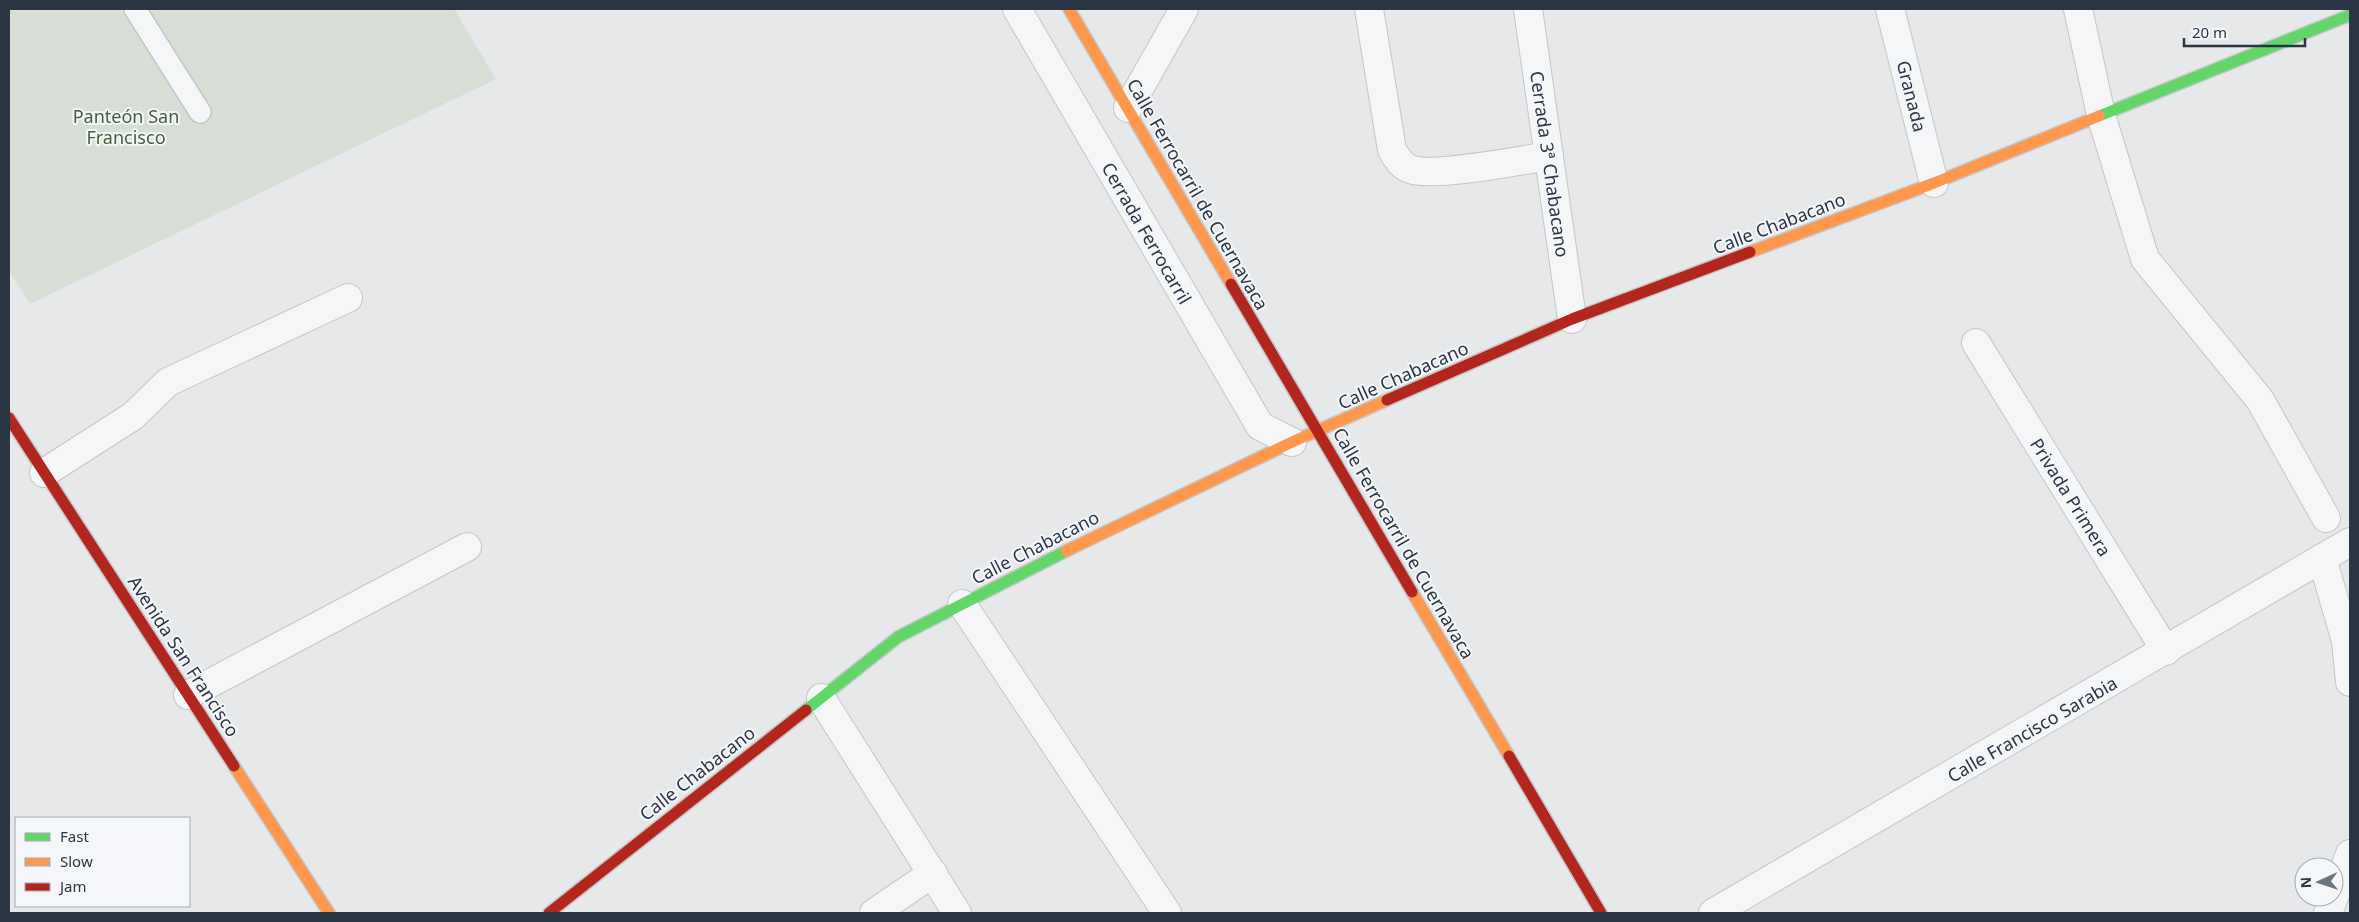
<svg xmlns="http://www.w3.org/2000/svg" width="2359" height="922" font-family="'Noto Sans',sans-serif">
<style>
.green{fill:#d7ded6}
.lines{fill:none;stroke-linecap:round;stroke-linejoin:round}
.lane-casing{stroke:#c4c6c8;stroke-width:24}
.street-casing{stroke:#c4c6c8;stroke-width:30}
.fast-casing{stroke:#c4c6c8;stroke-width:14}
.slow-casing{stroke:#c4c6c8;stroke-width:14}
.jam-casing{stroke:#c4c6c8;stroke-width:14}
.lane{stroke:#f5f6f7;stroke-width:21}
.street{stroke:#f5f6f7;stroke-width:28}
.fast{stroke:#63d668;stroke-width:11}
.slow{stroke:#ff974d;stroke-width:11}
.jam{stroke:#b3261e;stroke-width:11}
.labels{text-anchor:middle;dominant-baseline:central;stroke-width:4;stroke-linejoin:round;paint-order:stroke}
.street-label{font-size:18px;fill:#2b3644;stroke:#f4f6f9}
.park-label{font-size:18px;fill:#436038;stroke:#f4f6f9}
</style>
<rect width="100%" height="100%" fill="#e6e8ea"/>
<!-- green -->
<polygon class="green" points="9,9 454,9 496,79 30,304 9,271"/>
<g class="lines">
<defs>
<polyline id="lane" points="135,9 200,112"/>
<g id="street">
<polyline points="1017,9 1260,426 1292,442"/>
<path d="M1369,9L1392,150C1397,158 1401,166 1410,169C1430,178 1523,160 1549,156"/>
<polyline points="1528,9 1572,319"/>
<polyline points="1890,9 1934,183"/>
<polyline points="2078,9 2101,115 2145,259 2260,400 2326,518"/>
<polyline points="1128,108 1184,9"/>
<polyline points="1976,343 2166,651"/>
<polyline points="44,473 133,416 168,382 348,298"/>
<polyline points="2322,558 2346,641 2350,682"/>
<polyline points="962,604 1167,913"/>
<polyline points="188,695 467,547"/>
<polyline points="821,698 957,913"/>
<polyline points="874,913 933,873"/>
<polyline points="1713,913 2350,542"/>
<polyline points="2328,913 2350,854"/>
</g>
<g id="fast">
<polyline points="2099,116 2350,15"/>
<polyline points="806,710 898,637 1066,551"/>
</g>
<g id="slow">
<polyline points="1069,9 1231,284"/>
<polyline points="1750,252 1934,183 2099,116"/>
<polyline points="1066,551 1292,442 1387,400"/>
<polyline points="1412,592 1509,756"/>
<polyline points="234,766 329,913"/>
</g>
<g id="jam">
<polyline points="1231,284 1412,592"/>
<polyline points="1387,400 1572,319 1750,252"/>
<polyline points="9,418 234,766"/>
<polyline points="1509,756 1601,913"/>
<polyline points="549,913 806,710"/>
</g>
</defs>
<!-- lane casing -->
<use href="#lane" class="lane-casing"/>
<!-- street casing -->
<use href="#street" class="street-casing"/>
<!-- fast casing -->
<use href="#fast" class="fast-casing"/>
<!-- slow casing -->
<use href="#slow" class="slow-casing"/>
<!-- jam casing -->
<use href="#jam" class="jam-casing"/>
<!-- lane -->
<use href="#lane" class="lane"/>
<!-- street -->
<use href="#street" class="street"/>
<!-- fast -->
<use href="#fast" class="fast"/>
<!-- slow -->
<use href="#slow" class="slow"/>
<!-- jam -->
<use href="#jam" class="jam"/>
</g>
<g class="labels">
<!-- street labels -->
<g class="street-label">
<text transform="translate(1912 96) rotate(76)">Granada</text>
<text transform="translate(1550 164) rotate(82)">Cerrada 3ª Chabacano</text>
<text transform="translate(1198 194) rotate(60)">Calle Ferrocarril de Cuernavaca</text>
<text transform="translate(1779 223) rotate(-21)">Calle Chabacano</text>
<text transform="translate(1147 233) rotate(60)">Cerrada Ferrocarril</text>
<text transform="translate(1403 375) rotate(-24)">Calle Chabacano</text>
<text transform="translate(2071 497) rotate(58)">Privada Primera</text>
<text transform="translate(1404 543) rotate(60)">Calle Ferrocarril de Cuernavaca</text>
<text transform="translate(1035 547) rotate(-27)">Calle Chabacano</text>
<text transform="translate(184 656) rotate(57)">Avenida San Francisco</text>
<text transform="translate(2032 729) rotate(-30)">Calle Francisco Sarabia</text>
<text transform="translate(697 773) rotate(-38)">Calle Chabacano</text>
</g>
<!-- park labels -->
<g class="park-label">
<text x="126" y="116">Panteón San<tspan x="126" dy="21">Francisco</tspan></text>
</g>
</g>
<!-- border -->
<rect width="2359" height="922" fill="none" stroke="#2b3644" stroke-width="20"/>
<!-- legend -->
<rect x="15" y="817" width="175" height="90" fill="#f4f6f9" stroke="#a4a9b1"/>
<rect x="25" y="833" width="25" height="8" fill="#63d668" stroke="#a4a9b1"/>
<text x="60" y="842" font-size="15" fill="#2b3644">Fast</text>
<rect x="25" y="858" width="25" height="8" fill="#ff974d" stroke="#a4a9b1"/>
<text x="60" y="867" font-size="15" fill="#2b3644">Slow</text>
<rect x="25" y="883" width="25" height="8" fill="#b3261e" stroke="#a4a9b1"/>
<text x="60" y="892" font-size="15" fill="#2b3644">Jam</text>
<!-- north arrow -->
<g transform="translate(2319 882) rotate(267)"><circle r="24" fill="#f4f6f9" stroke="#a4a9b1"/>
<path d="M0-4L9 19L0 12L-9 19Z" fill="#6c747e"/>
<text y="-8" font-size="14" font-weight="bold" text-anchor="middle" fill="#2b3644">N</text>
</g>
<!-- scale -->
<path d="M2184 38v8h121v-8" fill="none" stroke="#2b3644" stroke-width="2.5"/>
<text x="2192" y="38" font-size="15" fill="#2b3644" stroke="#f4f6f9" stroke-width="4" paint-order="stroke">20 m</text>
</svg>
